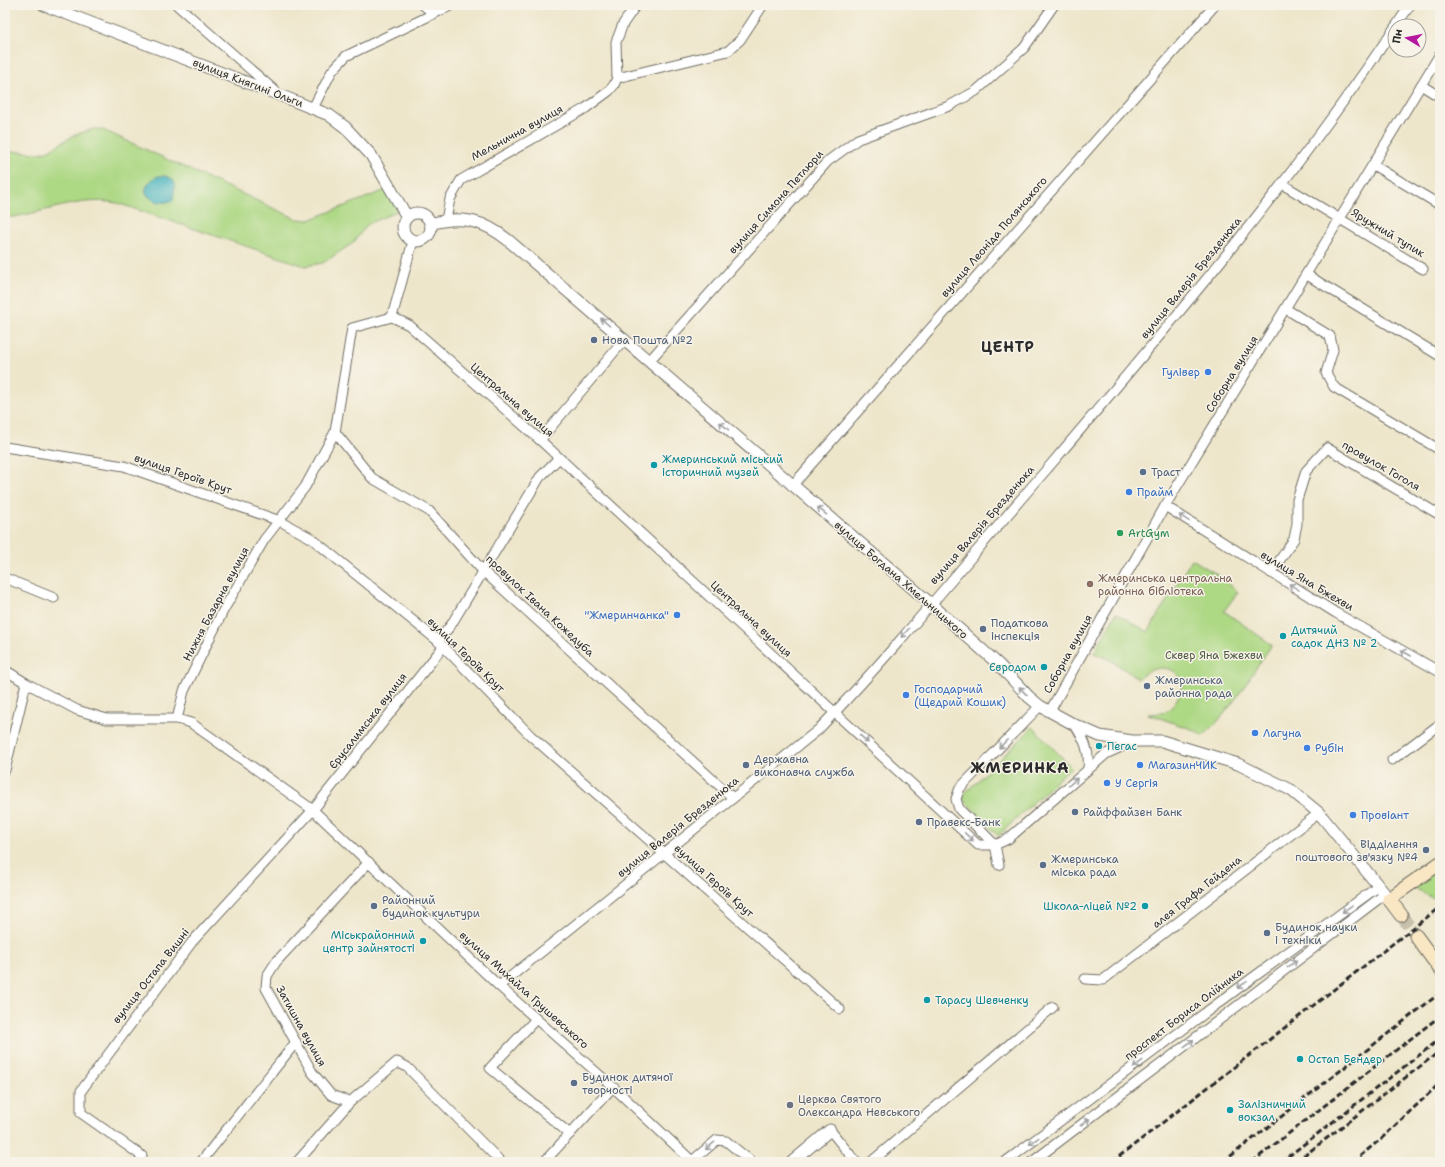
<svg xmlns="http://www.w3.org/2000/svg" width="1445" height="1167" font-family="'Shantell Sans',sans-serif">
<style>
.green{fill:#add884;stroke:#6c8258}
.water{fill:#41b1bc;stroke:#366e74}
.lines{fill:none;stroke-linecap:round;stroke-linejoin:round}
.secondary-tunnel{stroke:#c7c1ab;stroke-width:13;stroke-dasharray:13 6;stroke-linecap:butt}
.minor-casing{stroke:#6f6c63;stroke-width:11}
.tertiary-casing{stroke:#6f6c63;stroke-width:13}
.secondary-casing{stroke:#6f6c63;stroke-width:15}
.minor{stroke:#fff;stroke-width:9}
.tertiary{stroke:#fff;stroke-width:11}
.secondary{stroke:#f9e7c3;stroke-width:13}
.rail{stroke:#2b2b2b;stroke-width:3;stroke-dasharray:6 3;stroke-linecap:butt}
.oneway{stroke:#a0a0a0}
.service-dot{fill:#5c6f8a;stroke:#f7f3e8;stroke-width:1.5}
.shop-dot{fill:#3f7fe0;stroke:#f7f3e8;stroke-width:1.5}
.culture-dot{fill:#0f9aa8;stroke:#f7f3e8;stroke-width:1.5}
.leisure-dot{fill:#2e9e5b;stroke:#f7f3e8;stroke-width:1.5}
.education-dot{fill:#8d6e63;stroke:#f7f3e8;stroke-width:1.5}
.worship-dot{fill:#6b7280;stroke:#f7f3e8;stroke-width:1.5}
.labels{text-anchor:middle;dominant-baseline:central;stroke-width:3;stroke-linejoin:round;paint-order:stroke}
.street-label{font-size:11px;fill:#2b2b2b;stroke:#f7f3e8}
.service-label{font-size:11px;fill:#4e5e75;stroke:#f7f3e8;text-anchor:start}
.shop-label{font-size:11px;fill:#366cbe;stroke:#f7f3e8;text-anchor:start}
.culture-label{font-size:11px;fill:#0d838f;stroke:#f7f3e8;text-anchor:start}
.leisure-label{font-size:11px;fill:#27864d;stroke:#f7f3e8;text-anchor:start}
.education-label{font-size:11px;fill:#785e54;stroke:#f7f3e8;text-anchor:start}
.park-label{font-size:11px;fill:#4c5641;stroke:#f7f3e8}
.worship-label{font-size:11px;fill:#5b616d;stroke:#f7f3e8;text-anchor:start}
.district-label{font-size:15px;font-weight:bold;letter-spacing:1px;fill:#2b2b2b;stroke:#f7f3e8}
</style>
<rect width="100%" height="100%" fill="#f7f3e8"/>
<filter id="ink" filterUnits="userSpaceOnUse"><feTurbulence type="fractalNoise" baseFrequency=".025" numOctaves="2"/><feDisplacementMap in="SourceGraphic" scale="8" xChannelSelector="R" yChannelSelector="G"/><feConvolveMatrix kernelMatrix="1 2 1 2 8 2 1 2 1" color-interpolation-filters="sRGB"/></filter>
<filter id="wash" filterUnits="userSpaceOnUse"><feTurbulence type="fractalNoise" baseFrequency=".012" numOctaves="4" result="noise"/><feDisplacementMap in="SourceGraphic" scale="16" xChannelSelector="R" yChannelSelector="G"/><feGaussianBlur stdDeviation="0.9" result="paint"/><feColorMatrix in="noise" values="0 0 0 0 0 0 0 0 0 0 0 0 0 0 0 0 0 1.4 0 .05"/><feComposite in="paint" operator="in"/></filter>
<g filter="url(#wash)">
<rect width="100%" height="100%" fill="#eee6cb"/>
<!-- green -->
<g class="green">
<path d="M93,129H101L297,219L309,220L391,188L402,209L368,224L353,243L323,263L305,266L117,203C78,196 43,214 5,218V151L39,153L47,151L75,135Z"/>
<path d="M1192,559L1221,577L1238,592L1224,611L1272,645C1250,675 1232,711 1203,736L1194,730L1148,714C1153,713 1159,714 1164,712C1170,710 1174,704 1177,699C1194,669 1157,658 1138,679L1111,660L1094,653L1116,613L1148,632Z"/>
<polygon points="1033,727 1071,767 998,836 961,797"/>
<polygon points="1440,863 1440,893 1433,898 1409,885"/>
</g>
<!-- water -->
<path class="water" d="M158,176C166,176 171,176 175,183L173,200C162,205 152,202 145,192C147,183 151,180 158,176Z"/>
</g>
<g filter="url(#ink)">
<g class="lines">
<!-- secondary-tunnel -->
<polyline class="secondary-tunnel" points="1401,915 1416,936"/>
<defs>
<g id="minor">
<polyline points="177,5 275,91"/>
<polyline points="423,5 433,13"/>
<polyline points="1396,26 1410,5"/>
<polyline points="617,78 728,51 740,40 763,5"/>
<polyline points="1421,85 1440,97"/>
<polyline points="313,108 332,71 346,56 452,5"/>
<polyline points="1373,165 1440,205"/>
<polyline points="1282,184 1423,269"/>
<polyline points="446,220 450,199 461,180 586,108 609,91 614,85 617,78 616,42 623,24 636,5"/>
<polyline points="1307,275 1440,356"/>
<polyline points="1286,309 1330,336 1333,350 1326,373 1334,387 1440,450"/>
<polyline points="392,317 413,241 409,239"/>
<polyline points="650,360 828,161 858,139 949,106 976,91 1024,48 1054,5"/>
<polyline points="335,432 372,478 429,511 483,571 733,798"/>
<polyline points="540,440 625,339"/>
<polyline points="5,447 124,466 280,521 311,538 438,641 530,735 840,1009"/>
<polyline points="792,486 1215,5"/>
<polyline points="1165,506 1336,613 1440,672"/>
<polyline points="1271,573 1294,539 1297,524 1297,500 1306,471 1327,448 1440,515"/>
<polyline points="5,578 54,598"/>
<polyline points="438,641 451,625 540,477 559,458"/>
<polyline points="5,670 26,683 77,710 107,719 177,719 191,723 313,810 499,986 613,1087 693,1162"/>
<polyline points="1050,711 1165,506 1440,54"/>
<polyline points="177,719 184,691 223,611 264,540 305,487 335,432 352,328 392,317 409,325 540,440 978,845 995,845 1008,839 1106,754 1132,742"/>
<path d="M1075,725C1084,739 1090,751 1088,768"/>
<polyline points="1392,760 1440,724"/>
<polyline points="5,770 26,683"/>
<polyline points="369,862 276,962 267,976 266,988 312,1072 331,1095 350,1102 397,1062 407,1067 501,1162"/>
<polyline points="999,865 995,845 959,809 956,799 960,788 1040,706"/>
<polyline points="1085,979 1103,980 1319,813"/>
<path d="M499,986L818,730C898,647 971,556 1047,469C1168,327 1291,183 1395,27"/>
<polyline points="536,1019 490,1068 570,1134"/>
<polyline points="830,1130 856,1162"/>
<polyline points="142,1156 81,1113 81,1091 192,942 313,810 443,647"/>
<polyline points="692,1161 717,1140 726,1141 752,1162"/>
<polyline points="201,1162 296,1042"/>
<polyline points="297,1162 350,1102"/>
<polyline points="544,1162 613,1087"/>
<polyline points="871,1162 1053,1007"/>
<polyline points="1005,1162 1240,987 1379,886"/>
<polyline points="1032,1162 1385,894"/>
</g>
<g id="tertiary">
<polyline points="44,5 277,94 329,115 345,127 371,155 407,217"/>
<circle cx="417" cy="227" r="14"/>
<path d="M430,224C461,215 483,220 508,240L931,604L998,664L1029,697L1040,706L1075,725L1100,736L1132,741H1162L1238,764L1291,790L1319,813L1389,899"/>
<polyline points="792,1162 830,1130"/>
</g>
<g id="secondary">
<polyline points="1401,915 1389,899 1440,863"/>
<polyline points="1416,936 1440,969"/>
</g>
</defs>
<!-- minor casing -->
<use href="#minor" class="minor-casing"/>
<!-- tertiary casing -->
<use href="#tertiary" class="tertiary-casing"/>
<!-- secondary casing -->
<use href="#secondary" class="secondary-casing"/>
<!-- minor -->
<use href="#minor" class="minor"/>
<!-- tertiary -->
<use href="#tertiary" class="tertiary"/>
<!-- secondary -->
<use href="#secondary" class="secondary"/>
<!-- rail -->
<g class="rail">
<polyline points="1112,1162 1440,907"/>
<polyline points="1223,1162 1440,993"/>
<polyline points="1252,1162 1440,1016"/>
<polyline points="1281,1162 1440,1039"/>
<polyline points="1296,1162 1440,1051"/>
<polyline points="1353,1162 1382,1138 1440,1083"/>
</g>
</g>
<!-- one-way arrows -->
<defs><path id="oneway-shaft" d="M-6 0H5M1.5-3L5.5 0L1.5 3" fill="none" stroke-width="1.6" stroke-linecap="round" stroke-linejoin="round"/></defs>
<g class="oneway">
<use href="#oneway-shaft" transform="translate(605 322) rotate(-139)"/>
<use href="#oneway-shaft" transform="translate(724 426) rotate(-139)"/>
<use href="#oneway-shaft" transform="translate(822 511) rotate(-140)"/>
<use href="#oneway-shaft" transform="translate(1184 518) rotate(-146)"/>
<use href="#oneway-shaft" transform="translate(1294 587) rotate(-148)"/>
<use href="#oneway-shaft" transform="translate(905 633) rotate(131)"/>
<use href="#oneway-shaft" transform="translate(1406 653) rotate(-150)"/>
<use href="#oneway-shaft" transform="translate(1023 691) rotate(-133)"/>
<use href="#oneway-shaft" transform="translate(864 739) rotate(43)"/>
<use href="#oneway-shaft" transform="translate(1003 744) rotate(134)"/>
<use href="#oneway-shaft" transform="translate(1073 782) rotate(-41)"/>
<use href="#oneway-shaft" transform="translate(969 837) rotate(43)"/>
<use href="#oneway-shaft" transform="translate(1347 909) rotate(144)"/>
<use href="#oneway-shaft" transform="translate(1292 964) rotate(-37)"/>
<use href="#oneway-shaft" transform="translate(1242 985) rotate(144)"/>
<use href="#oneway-shaft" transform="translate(1189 1043) rotate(-37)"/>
<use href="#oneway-shaft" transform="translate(1138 1064) rotate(143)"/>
<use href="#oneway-shaft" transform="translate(1085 1122) rotate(-37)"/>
<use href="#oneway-shaft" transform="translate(1034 1141) rotate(144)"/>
<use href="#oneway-shaft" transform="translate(710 1146) rotate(140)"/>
</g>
</g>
<!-- markers -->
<g class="service-dot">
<circle cx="594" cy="340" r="4"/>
<circle cx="1143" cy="472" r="4"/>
<circle cx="983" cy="629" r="4"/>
<circle cx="1147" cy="686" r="4"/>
<circle cx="746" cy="765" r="4"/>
<circle cx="1075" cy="812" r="4"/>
<circle cx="919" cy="822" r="4"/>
<circle cx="1426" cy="850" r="4"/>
<circle cx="1043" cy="865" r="4"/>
<circle cx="374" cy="906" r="4"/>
<circle cx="1267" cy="933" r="4"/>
<circle cx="574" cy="1083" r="4"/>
</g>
<g class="shop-dot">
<circle cx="1208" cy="372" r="4"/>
<circle cx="1129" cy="492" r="4"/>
<circle cx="677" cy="615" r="4"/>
<circle cx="906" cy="695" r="4"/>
<circle cx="1255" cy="733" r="4"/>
<circle cx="1307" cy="748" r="4"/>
<circle cx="1140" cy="765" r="4"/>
<circle cx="1107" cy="783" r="4"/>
<circle cx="1353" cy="815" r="4"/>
</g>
<g class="culture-dot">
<circle cx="654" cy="465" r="4"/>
<circle cx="1283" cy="636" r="4"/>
<circle cx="1044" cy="667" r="4"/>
<circle cx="1099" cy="746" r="4"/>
<circle cx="1145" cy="906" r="4"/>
<circle cx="423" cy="941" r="4"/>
<circle cx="927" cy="1000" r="4"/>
<circle cx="1300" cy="1059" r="4"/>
<circle cx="1230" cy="1110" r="4"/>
</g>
<circle class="leisure-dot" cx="1120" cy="533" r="4"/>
<circle class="education-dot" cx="1090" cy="584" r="4"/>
<circle class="worship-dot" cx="790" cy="1105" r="4"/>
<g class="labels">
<!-- street labels -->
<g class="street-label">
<text transform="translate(248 83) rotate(21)">вулиця Княгині Ольги</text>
<text transform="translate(517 133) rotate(-29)">Мельнична вулиця</text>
<text transform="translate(776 202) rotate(-48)">вулиця Симона Петлюри</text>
<text transform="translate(1388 233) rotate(31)">Яружний тупик</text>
<text transform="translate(994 237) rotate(-49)">вулиця Леоніда Полянського</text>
<text transform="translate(1191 278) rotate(-51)">вулиця Валерія Брезденюка</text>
<text transform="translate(1232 374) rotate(-58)">Соборна вулиця</text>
<text transform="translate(512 400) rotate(41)">Центральна вулиця</text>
<text transform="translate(1381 466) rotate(30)">провулок Гоголя</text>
<text transform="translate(183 474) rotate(19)">вулиця Героїв Крут</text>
<text transform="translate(982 525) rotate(-49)">вулиця Валерія Брезденюка</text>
<text transform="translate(901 580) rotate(41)">вулиця Богдана Хмельницького</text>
<text transform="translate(1307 581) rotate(31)">вулиця Яна Бжехви</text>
<text transform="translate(216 604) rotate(-62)">Нижня Базарна вулиця</text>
<text transform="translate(540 606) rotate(43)">провулок Івана Кожедуба</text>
<text transform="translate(751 619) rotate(43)">Центральна вулиця</text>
<text transform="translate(1068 654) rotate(-61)">Соборна вулиця</text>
<text transform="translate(466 655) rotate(44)">вулиця Героїв Крут</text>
<text transform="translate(368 721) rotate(-52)">Єрусалимська вулиця</text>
<text transform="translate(678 827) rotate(-39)">вулиця Валерія Брезденюка</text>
<text transform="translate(714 881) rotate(42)">вулиця Героїв Крут</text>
<text transform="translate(1197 892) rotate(-38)">алея Графа Гейдена</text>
<text transform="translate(151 976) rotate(-52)">вулиця Остапа Вишні</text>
<text transform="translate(524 990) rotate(42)">вулиця Михайла Грушевського</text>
<text transform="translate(1184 1014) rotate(-37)">проспект Бориса Олійника</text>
<text transform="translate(301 1026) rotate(61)">Затишна вулиця</text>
</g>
<!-- service labels -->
<g class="service-label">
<text x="602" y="340">Нова Пошта №2</text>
<text x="1151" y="472">Траст</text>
<text x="991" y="623">Податкова<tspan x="991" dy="13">інспекція</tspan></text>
<text x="1155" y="680">Жмеринська<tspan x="1155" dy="13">районна рада</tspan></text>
<text x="754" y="759">Державна<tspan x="754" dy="13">виконавча служба</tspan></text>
<text x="1083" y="812">Райффайзен Банк</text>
<text x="927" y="822">Правекс-Банк</text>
<text x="1418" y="844" text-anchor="end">Відділення<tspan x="1418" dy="13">поштового зв'язку №4</tspan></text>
<text x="1051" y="859">Жмеринська<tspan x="1051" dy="13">міська рада</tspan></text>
<text x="382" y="900">Районний<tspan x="382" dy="13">будинок культури</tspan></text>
<text x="1275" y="927">Будинок науки<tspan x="1275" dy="13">і техніки</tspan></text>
<text x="582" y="1077">Будинок дитячої<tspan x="582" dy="13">творчості</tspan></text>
</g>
<!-- shop labels -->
<g class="shop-label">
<text x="1200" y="372" text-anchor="end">Гулівер</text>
<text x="1137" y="492">Прайм</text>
<text x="669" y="615" text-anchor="end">"Жмеринчанка"</text>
<text x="914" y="689">Господарчий<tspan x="914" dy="13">(Щедрий Кошик)</tspan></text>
<text x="1263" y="733">Лагуна</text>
<text x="1315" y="748">Рубін</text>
<text x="1148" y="765">МагазинЧИК</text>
<text x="1115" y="783">У Сергія</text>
<text x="1361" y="815">Провіант</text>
</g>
<!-- culture labels -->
<g class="culture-label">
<text x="662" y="459">Жмеринський міський<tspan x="662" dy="13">історичний музей</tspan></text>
<text x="1291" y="630">Дитячий<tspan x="1291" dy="13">садок ДНЗ № 2</tspan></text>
<text x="1036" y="667" text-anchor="end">Євродом</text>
<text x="1107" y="746">Пегас</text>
<text x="1137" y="906" text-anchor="end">Школа-ліцей №2</text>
<text x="415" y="935" text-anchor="end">Міськрайонний<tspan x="415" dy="13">центр зайнятості</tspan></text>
<text x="935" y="1000">Тарасу Шевченку</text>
<text x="1308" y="1059">Остап Бендер</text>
<text x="1238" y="1104">Залізничний<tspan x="1238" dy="13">вокзал</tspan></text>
</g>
<!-- leisure labels -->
<g class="leisure-label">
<text x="1128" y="533">ArtGym</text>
</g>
<!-- education labels -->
<g class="education-label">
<text x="1098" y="578">Жмеринська центральна<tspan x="1098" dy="13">районна бібліотека</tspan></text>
</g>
<!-- park labels -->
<g class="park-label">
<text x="1214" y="655">Сквер Яна Бжехви</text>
</g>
<!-- worship labels -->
<g class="worship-label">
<text x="798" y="1099">Церква Святого<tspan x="798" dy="13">Олександра Невського</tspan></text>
</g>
<!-- district labels -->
<g class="district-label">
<text x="1008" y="347">ЦЕНТР</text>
<text x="1020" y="768">ЖМЕРИНКА</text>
</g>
</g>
<!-- margin -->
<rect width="1445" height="1167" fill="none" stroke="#f7f3e8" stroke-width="20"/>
<!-- north arrow -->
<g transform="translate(1407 38) rotate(280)"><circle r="19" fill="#f7f3e8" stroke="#a5a39c"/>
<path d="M0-3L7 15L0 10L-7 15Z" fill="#b5179e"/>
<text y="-6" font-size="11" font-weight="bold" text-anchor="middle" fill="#2b2b2b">Пн</text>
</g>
</svg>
